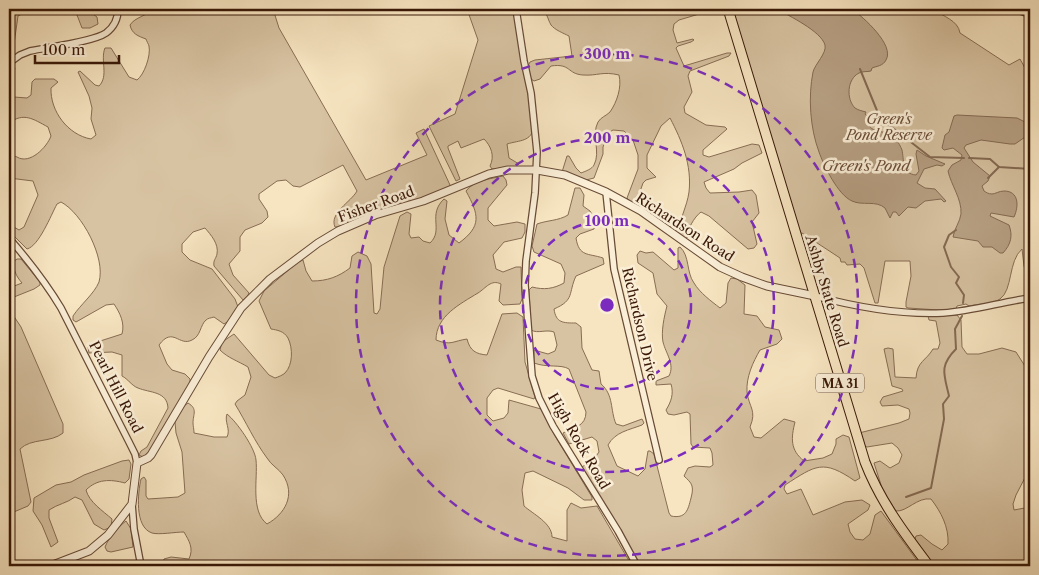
<svg xmlns="http://www.w3.org/2000/svg" width="1039" height="575" font-family="'Libre Caslon Text',serif">
<style>
.green{fill:#d7c2a1;stroke:#886d54}
.water{fill:#b69f82;stroke:#846951}
.lines{fill:none;stroke-linecap:round;stroke-linejoin:round}
.stream{stroke:#846951;stroke-width:2}
.minor-casing{stroke:#684b36;stroke-width:8}
.tertiary-casing{stroke:#684b36;stroke-width:9}
.primary-casing{stroke:#391807;stroke-width:11}
.minor{stroke:#faeed7;stroke-width:5.5}
.tertiary{stroke:#faeed7;stroke-width:7}
.primary{stroke:#f7e5c1;stroke-width:9}
.ring{fill:none;stroke:#7b2cbf;stroke-width:2.5;stroke-dasharray:9 6}
.labels{text-anchor:middle;dominant-baseline:central;stroke-width:5;stroke-linejoin:round;paint-order:stroke}
.shield{fill:#faeed7;stroke:#735845;stroke-width:1}
.shield-label{font-size:12px;font-weight:bold;fill:#391807}
.park-label{font-size:14px;font-style:italic;fill:#684b35;stroke:#faeed7}
.street-label{font-size:14px;fill:#391807;stroke:#faeed7}
.water-label{font-size:15px;font-style:italic;fill:#6b4e38;stroke:#faeed7}
.centre{fill:#7b2cbf;stroke:#faeed7;stroke-width:2.5}
.ring-label{font-size:15px;text-anchor:middle;font-weight:bold;fill:#7b2cbf;stroke:#faeed7;stroke-width:5;stroke-linejoin:round;paint-order:stroke}
</style>
<rect width="100%" height="100%" fill="#f7e5c1"/>
<filter id="stains"><feTurbulence type="fractalNoise" baseFrequency=".004" numOctaves="4"/><feColorMatrix values="0 0 0 0 .2 0 0 0 0 .09 0 0 0 0 .02 0 0 0 .5 -.17"/></filter>
<radialGradient id="worn" r=".72"><stop offset=".6" stop-color="#630" stop-opacity="0"/><stop offset="1" stop-color="#630" stop-opacity=".3"/></radialGradient>
<!-- green -->
<g class="green">
<path d="M9,9H44C34,12 26,11 18,16L13,51L9,54Z"/>
<path d="M69,9C81,9 88,10 97,17L98,24L90,28H82L77,15Z"/>
<path d="M153,9H273L279,28L366,180L427,155L416,133L424,129L450,185V187L437,193L340,227H335C329,213 351,202 357,191L343,165L300,187L293,186L286,180L277,181L259,194V199L267,211L268,217L262,223L245,230L240,237V251L229,264L233,275L249,293L247,297L243,300L214,266C213,260 216,259 217,254C219,244 211,235 205,228L193,232L182,244V252L190,260L212,269L235,299L238,307L230,320L224,324L214,317C211,318 208,318 206,320C200,325 201,336 192,340C179,347 173,326 159,345L167,364L172,370L185,374L190,379V383L147,455L143,457L139,455L141,451L147,447L168,408C167,391 150,393 138,388C132,386 128,379 122,376V355L112,352L89,353L88,347L94,343L122,334C125,323 120,313 114,304L106,305L76,322L73,320V316C81,304 94,294 99,282C106,258 82,213 61,202L57,204C51,215 39,246 27,249L9,231V224L19,230L24,227L38,195L33,181L9,178V148C11,151 13,156 17,157C30,165 47,147 51,136L48,127C33,119 24,112 9,123V71L15,68C13,78 7,88 14,97L27,98L31,95L32,82L35,79H54L58,82L51,88C50,111 68,135 91,139L96,135L91,119L92,108L89,96L78,72L80,71L95,85L99,86C109,76 100,60 105,48H111L129,77L137,80C144,75 151,56 149,46C149,45 146,40 146,39C138,36 132,34 130,25C135,17 147,16 153,9Z"/>
<path d="M467,9H513L534,127C531,142 520,140 507,144L509,158L519,164L515,167L492,169L490,166C495,156 491,146 484,139L461,148L458,141L448,146V148L460,179L456,181L429,126L455,114L478,40Z"/>
<path d="M540,9H716L679,20L674,24L673,30L677,43L693,39L694,40L691,42L678,46L676,48L684,66L727,53H731L729,56L690,71L688,76L692,92L684,107L685,113L706,125L725,127L727,129L703,150V155L709,157L752,144L759,145L762,153L742,163L734,169L704,182L706,188L710,193L739,192L752,190L756,195L759,213L752,222L757,244L754,248L748,249L709,216L701,212C694,217 687,230 687,238L684,239L679,234C679,219 687,207 689,192C692,165 682,141 670,118L661,126L647,155V168L656,177L646,180L643,183L637,200L631,202L627,198L638,169V155L633,140L624,131L613,130L608,133L603,147V154L594,178L586,180L562,172L567,156H569L576,168L581,173C586,171 592,169 594,165C601,152 591,135 598,122C601,117 606,116 610,112C617,102 622,87 619,75C602,71 598,76 583,75C567,74 571,63 551,66L540,79L534,81L531,79L528,66L530,62L535,60L572,56L569,36C563,33 555,30 551,25C547,18 548,13 540,9Z"/>
<path d="M732,9H934C943,17 958,20 960,33L1009,65L1020,59L1025,68L1030,73V286L1024,266L1022,249C1008,261 1013,290 1000,299C993,304 978,304 969,306L966,304L957,306L956,309L939,310L908,308L906,307V302L911,276L910,261H885L878,303H875L864,268L860,264L847,265L845,262H841L840,258L802,233L798,234Z"/>
<path d="M503,176L506,180L507,185L488,208V220L494,226L517,222L525,224V232L522,238L504,242L493,255L496,269L503,272L516,267H521L522,299L520,304L503,305L499,301L501,284C491,279 486,288 478,293C460,304 436,316 436,340C451,346 453,341 467,339C470,351 476,354 487,355L502,314L517,313L523,317L525,362L535,397L534,399L498,388L493,390L487,398V415L493,421L504,418L508,413L509,400L541,409L555,436L592,497V500H584L568,488L533,471L525,473L522,490L524,506C533,514 552,523 552,537L567,541V510L571,503L581,508L597,506L632,566H169L163,563L164,559L171,557L189,559C194,548 189,541 184,532C175,532 159,535 152,533C134,527 138,492 141,479L144,477L146,480V496L148,499L178,497L185,493L182,452L176,433L175,422L183,407L188,403C198,409 193,414 193,423C193,426 194,429 194,433L214,437H227C231,429 224,422 227,414C237,422 255,448 256,460C258,478 250,511 267,524C285,514 296,495 283,475C279,469 271,465 267,458C255,442 246,422 235,404L237,401L245,395L251,377L248,367C238,361 228,358 220,350L222,342L234,334L269,375L275,378C278,377 283,375 285,373C293,365 293,348 288,338C284,331 277,330 271,329L259,301L264,291L298,262L303,260L306,271L312,281C327,281 338,277 350,268L352,256L358,252L367,256L371,264L374,313L377,314L380,309L384,267L400,216L407,212L411,214L409,234L411,238L419,237L423,241L430,243C444,230 427,215 444,199L447,201L445,219L449,235L459,243C482,226 479,215 466,191C474,180 491,179 503,176Z"/>
<path d="M575,188H580L584,195L583,206L590,211L597,222L594,229L580,234L576,238C579,257 588,253 603,258L604,264L576,276C568,293 575,300 554,309C556,323 563,323 576,323L581,327L582,348L592,370L599,371L601,384C614,395 610,410 616,424L623,426L642,419L644,423L642,425C629,430 615,432 608,445L617,466L638,476L645,469L648,451H650L654,454L669,513L671,516C686,519 688,510 691,498C692,494 693,490 692,486C691,482 687,479 684,476L688,468L695,466L710,467L713,465L712,453L710,448L693,447L691,444L690,414L687,412L674,415L668,414L666,410C671,402 674,394 671,384L656,385V381L669,376C675,364 666,354 663,342C661,332 664,317 667,306L657,294L653,273L638,263L637,255L640,251L646,253L653,252L674,270L678,268V248L680,247C690,256 686,272 694,283C700,293 711,301 720,308L726,303L728,283L731,278L737,279L745,285L744,314L757,316L765,327L779,330L782,339L777,344L760,350C753,362 746,377 747,392C749,408 757,410 750,427L754,437L761,438L784,419L795,422C791,438 790,450 804,461L823,458L832,454L836,444V439L843,435L849,437L860,478L855,481C823,459 816,465 785,485L784,489L787,494L801,489L813,515L845,502L862,500L870,505L868,510L848,524L850,532L855,539L863,540L870,534L875,515L881,511L921,566H640L582,467L594,459L599,452L597,441L592,437L569,444L563,433C574,428 586,426 586,412L569,369C561,364 547,368 534,363V350L548,354L555,351L557,345L554,332C546,329 538,334 531,330L529,290L532,287C544,290 553,289 564,283L565,273L561,264L534,252L532,246L537,224C548,220 558,221 568,215Z"/>
<path d="M17,259H21L40,282V285L34,289L9,299V288L22,283C16,276 14,271 13,262Z"/>
<path d="M9,309L21,327L63,424V433C51,443 31,438 20,449L31,502L28,506L9,514Z"/>
<path d="M957,315L961,320L962,347L967,354H979L1002,348L1016,352L1030,374V468L1016,495L1013,504L1014,510L1030,507V566H935L915,539L916,536L921,535L932,544L942,550L948,544C949,527 941,512 931,499C917,497 907,512 896,511L883,491L874,463L880,461L890,468L899,463L902,455L898,448L892,443L867,447L860,444L859,433L899,423L909,419L910,413L909,409L898,405L882,406L880,402L883,397L903,391L902,389L892,386L884,349L888,348L893,349L895,377L916,378C917,361 926,361 933,349H938L940,343L936,321L929,320L928,316Z"/>
<path d="M129,460L131,464L129,479L125,483C110,479 97,479 86,490C89,502 103,511 112,519L111,527L104,530L94,524L82,500L75,497C67,503 58,504 49,510V518L58,542L51,547L42,525L33,511L34,498L56,485L71,482L84,475L122,461Z"/>
<path d="M126,521L131,529L133,547L111,552L107,551L105,547C109,537 118,527 126,521Z"/>
</g>
<!-- water -->
<g class="water">
<path d="M777,9H852C863,17 895,45 886,60C883,66 877,66 872,68L871,71C867,72 863,71 859,73C847,79 846,99 855,108C858,110 862,111 866,112L865,114L868,117C866,137 887,127 896,139C898,142 901,147 902,150C904,159 902,174 916,175L919,171L916,154L917,150L926,156L945,164L942,166L937,165L924,169L917,183L925,188L935,189L946,201L944,202L941,199L925,201L916,208L908,207L899,216L896,212H893L890,218C888,215 887,211 885,208C876,200 862,206 852,201C838,195 824,166 819,152C810,128 808,97 813,72C815,64 827,53 825,45C821,31 789,16 777,9Z"/>
<path d="M957,115L1017,118L1027,123L1030,127L1028,135L1015,144H1010L981,140L966,145L964,148L973,162L990,176L988,181L982,186L984,191C986,192 988,194 992,194C995,194 999,191 1004,191C1019,191 1019,206 1014,217L991,213L990,216L1009,225C1013,236 1011,244 1003,253H1000L992,247H983L978,241L953,237C954,229 960,222 961,214C962,199 951,185 948,171L952,165L961,160L962,155L953,148L944,150L942,148L945,135L949,132L954,116Z"/>
</g>
<g class="lines">
<!-- stream -->
<g class="stream">
<polyline points="860,69 880,118 930,157 964,158"/>
<polyline points="969,158 990,159 999,167 1030,169"/>
<polyline points="988,178 999,167"/>
<polyline points="956,230 949,235 944,247 951,267 959,277 956,283 964,295 963,303"/>
<path d="M906,497L931,488L944,419L943,404L949,396C944,374 939,366 956,349L955,329L962,316"/>
</g>
<defs>
<g id="minor">
<polyline points="516,9 524,61 531,93 537,152 535,193 526,261 525,285 532,376 539,398 553,426 618,531 637,566"/>
<path d="M9,63L20,55L30,51C48,47 93,42 106,33C114,27 118,18 118,9"/>
<polyline points="606,192 614,269 659,460"/>
<path d="M9,238C28,260 46,283 61,308L129,442L135,454L137,463"/>
<path d="M815,296C856,307 900,315 943,313C973,311 1001,302 1030,298"/>
<polyline points="132,504 134,529 141,566"/>
</g>
<g id="tertiary">
<polyline points="1017,9 1030,14"/>
<polyline points="50,566 89,551 108,535 132,504 137,463 148,458 151,455 209,357 241,308 270,279 318,243 338,231 375,215 423,201 489,174 508,170 537,170 565,175 606,192 641,211 720,267 742,277 767,286 815,296"/>
</g>
<path id="primary" d="M728,9L865,462C880,501 904,533 929,566"/>
</defs>
<!-- minor casing -->
<use href="#minor" class="minor-casing"/>
<!-- tertiary casing -->
<use href="#tertiary" class="tertiary-casing"/>
<!-- primary casing -->
<use href="#primary" class="primary-casing"/>
<!-- minor -->
<use href="#minor" class="minor"/>
<!-- tertiary -->
<use href="#tertiary" class="tertiary"/>
<!-- primary -->
<use href="#primary" class="primary"/>
</g>
<!-- distance rings -->
<g class="ring">
<circle cx="607" cy="305" r="84"/>
<circle cx="607" cy="305" r="167"/>
<circle cx="607" cy="305" r="251"/>
</g>
<g class="labels">
<!-- shield labels -->
<rect class="shield" x="816" y="373.5" width="48" height="19" rx="4"/>
<g class="shield-label">
<text x="840" y="383">MA 31</text>
</g>
<!-- park labels -->
<g class="park-label">
<text x="889" y="119">Green's<tspan x="889" dy="16">Pond Reserve</tspan></text>
</g>
<!-- street labels -->
<g class="street-label">
<text transform="translate(376 204) rotate(-20)">Fisher Road</text>
<text transform="translate(685 227) rotate(33)">Richardson Road</text>
<text transform="translate(827 291) rotate(73)">Ashby State Road</text>
<text transform="translate(640 324) rotate(77)">Richardson Drive</text>
<text transform="translate(116 387) rotate(63)">Pearl Hill Road</text>
<text transform="translate(579 441) rotate(60)">High Rock Road</text>
</g>
<!-- water labels -->
<g class="water-label">
<text x="866" y="165">Green's Pond</text>
</g>
</g>
<circle cx="607" cy="305" r="8" class="centre"/>
<g class="ring-label">
<text x="607" y="59">300 m</text>
<text x="607" y="143">200 m</text>
<text x="607" y="226">100 m</text>
</g>
<!-- margin -->
<rect width="1039" height="575" fill="none" stroke="#f7e5c1" stroke-width="30"/>
<rect x="10" y="10" width="1019" height="555" fill="none" stroke="#391807" stroke-width="2.5"/>
<rect x="15" y="15" width="1009" height="545" fill="none" stroke="#391807"/>
<!-- scale -->
<path d="M35 55v8h84v-8" fill="none" stroke="#391807" stroke-width="2.5"/>
<text x="42" y="55" font-size="15" fill="#391807" stroke="#faeed7" stroke-width="4" paint-order="stroke">100 m</text>
<rect width="100%" height="100%" filter="url(#stains)"/>
<rect width="100%" height="100%" fill="url(#worn)"/>
</svg>
